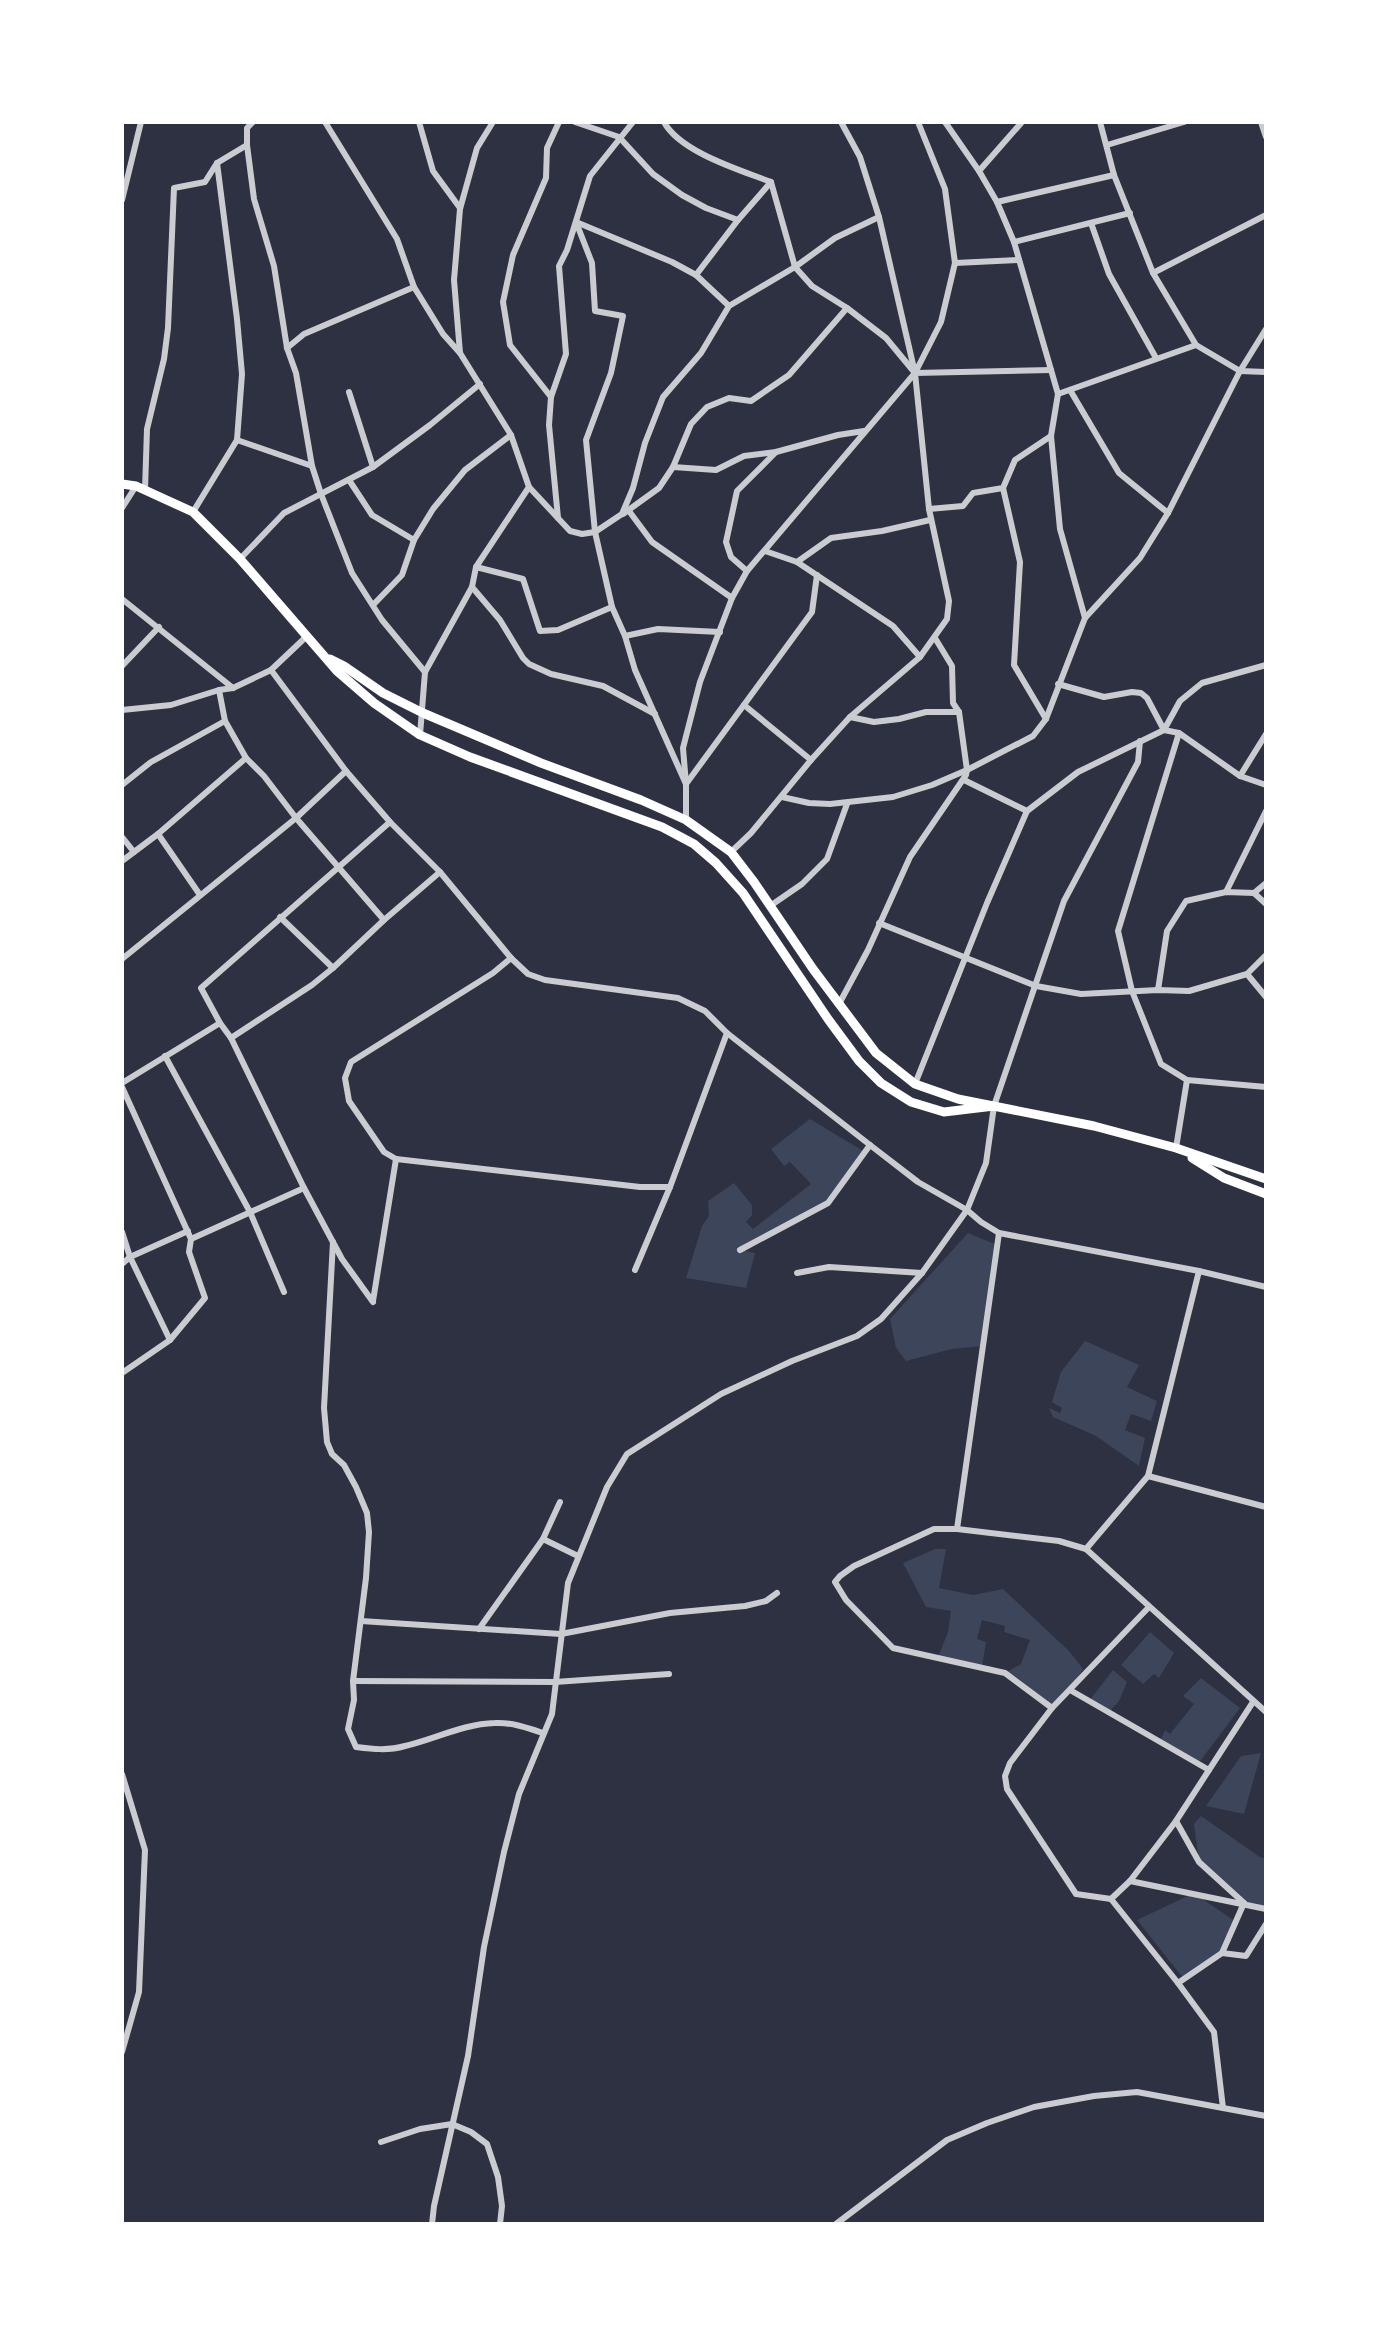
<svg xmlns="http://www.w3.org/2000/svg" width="1388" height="2346" font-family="Quicksand,sans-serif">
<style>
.green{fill:#3c4559}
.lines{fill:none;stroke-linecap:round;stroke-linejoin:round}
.minor{stroke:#caccd0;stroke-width:6}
.primary{stroke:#fff;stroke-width:9}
</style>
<rect width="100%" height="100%" fill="#2d3142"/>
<!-- green -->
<g class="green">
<polygon points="810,1119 865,1152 828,1203 742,1250 755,1253 746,1288 686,1278 702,1226 709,1216 708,1201 734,1183 752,1205 752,1215 746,1222 753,1229 811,1184 790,1162 784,1166 771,1149"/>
<polygon points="968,1233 997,1245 983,1346 952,1349 906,1361 896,1348 890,1319"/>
<polygon points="1085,1341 1139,1365 1127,1387 1157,1401 1151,1421 1131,1414 1125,1430 1145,1438 1139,1466 1096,1436 1053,1417 1049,1408 1060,1413 1062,1408 1052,1402 1061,1372"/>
<polygon points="935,1549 946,1549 939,1588 973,1595 1003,1589 1070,1652 1083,1669 1070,1690 1052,1708 1005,1673 1021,1664 1030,1640 1004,1632 1005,1626 982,1620 977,1639 986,1642 982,1667 938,1657 948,1632 951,1611 926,1607 903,1563"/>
<polygon points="1150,1632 1174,1653 1159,1678 1154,1674 1143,1684 1121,1665"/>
<polygon points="1113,1670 1127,1682 1119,1701 1109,1712 1089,1701"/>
<polygon points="1201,1678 1240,1708 1198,1764 1160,1741 1165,1730 1170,1734 1194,1704 1183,1696"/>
<polygon points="1261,1753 1244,1814 1206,1806 1241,1756"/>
<polygon points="1201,1816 1260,1857 1266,1859 1266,1909 1244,1903 1199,1862 1194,1824"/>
<polygon points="1194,1893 1236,1922 1222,1953 1184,1979 1137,1920"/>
</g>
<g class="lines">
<!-- minor -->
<g class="minor">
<polyline points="253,122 247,128 247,145 254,199 274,266 287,348 296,373 312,466 321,494 352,573 382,620 425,672"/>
<polyline points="419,122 433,171 460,208"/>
<polyline points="575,122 619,137 653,174 682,195 706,208 738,220"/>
<path d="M664,122C680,152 740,170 771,182L795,267L812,286L847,308L886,338L915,373L747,571L732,598L700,682L683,748L686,784"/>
<polyline points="841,122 860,157 879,217 915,373 1051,370"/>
<polyline points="945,122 979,171 997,202 1014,242 1058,394 1051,436 1060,529 1085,618"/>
<polyline points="1100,122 1114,175 1153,273 1196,345 1240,371 1266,372"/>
<polyline points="1261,122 1266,137"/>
<polyline points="1107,145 1184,122"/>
<polyline points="979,171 1022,122"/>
<polyline points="122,200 141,122"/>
<polyline points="997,202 1114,175"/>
<polyline points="576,222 592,263 595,311 623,316 611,373 586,440 595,532 612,607 625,636 635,670 686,784 686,820"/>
<polyline points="576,222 672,262 696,275 729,306"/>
<polyline points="1091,223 1109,274 1156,358"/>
<polyline points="1014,242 1130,213"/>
<polyline points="955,263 1018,260"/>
<polyline points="1153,273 1266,215"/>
<polyline points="696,275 738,220 771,182"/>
<polyline points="414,287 443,334 460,353"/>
<polyline points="287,348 304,334 414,287 397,239 325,122"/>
<polyline points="1070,390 1119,473 1168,513"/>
<polyline points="349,392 373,467"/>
<polyline points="1058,394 1196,345"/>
<polyline points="551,397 510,345 503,302 513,255 546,178 547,148 559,122"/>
<polyline points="237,440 312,466"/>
<polyline points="673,467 716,470 744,456 776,452 838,435 864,431"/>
<polyline points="349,480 372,515 414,540"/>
<polyline points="529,487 570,531 582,534 595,532 622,514 633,488 645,443 663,397 701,353 729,306 795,267 835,238 879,217"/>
<polyline points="1003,488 1020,562 1014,665 1046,719"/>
<polyline points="145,490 147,429 164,359 168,328 174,188 205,182 217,163 247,145"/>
<polyline points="122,508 136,486"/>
<polyline points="929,509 963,506 973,493 1003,488 1015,460 1051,436"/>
<polyline points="629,511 652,542 732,598"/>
<polyline points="193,512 237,440 242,374 237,319 217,163"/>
<polyline points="623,514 659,488 673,467 691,424 707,407 729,398 751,401 789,375 847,308"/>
<polyline points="558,518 549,425 551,397 566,354 559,266 567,250 590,176 633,122"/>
<polyline points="765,551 797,562 831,538 882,531 930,520"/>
<polyline points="240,559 284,513 373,467 430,425 480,384"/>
<polyline points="797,562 893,626 920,657"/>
<polyline points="476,567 523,579 540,631 558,630 612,607"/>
<polyline points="747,571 731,557 726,542 737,491 776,452"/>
<polyline points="472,587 500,620 523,658 529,664 551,674 603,686 655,714"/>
<polyline points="122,599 233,688"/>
<polyline points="373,605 402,575 414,540 433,509 465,470 511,435"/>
<polyline points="625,636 658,629 720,632"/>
<polyline points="122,666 159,627"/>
<polyline points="271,670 346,771 390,822 440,872 511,958 528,974 545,980 678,998 705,1011 727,1033 870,1145 918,1182 967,1210 981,1222 999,1233 1199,1271 1266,1287"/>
<polyline points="1058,684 1104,697 1132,692 1141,693 1147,698 1164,730 1179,733 1240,776 1266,785"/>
<polyline points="219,690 225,721 246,758 264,776 296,818 384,920"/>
<polyline points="744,705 811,760"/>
<polyline points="122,710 171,705 219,690 233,688 271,670 307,636"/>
<polyline points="850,717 874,722 899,719 926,712 959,712"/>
<polyline points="420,735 425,672 472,587 476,567 529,487 511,435 460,353 454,280 460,209 477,148 493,122"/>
<polyline points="1240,776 1266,734"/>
<polyline points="964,780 1027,811 1078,772 1164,730 1180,701 1202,683 1266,665"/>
<polyline points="686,784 812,612 817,575"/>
<polyline points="122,785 151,762 225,721"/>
<polyline points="782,797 809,803 830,804 893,797 932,785 967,770 1033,736 1046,719 1085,618 1140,558 1168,513 1240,371 1266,329"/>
<polyline points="158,834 200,895"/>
<polyline points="122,837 134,852"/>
<polyline points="731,852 751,833 811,760 850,717 920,657 947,619 949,601 929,509 915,373 941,322 955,263 945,189 918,122"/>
<polyline points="122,861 158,834 246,758"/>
<polyline points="1226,892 1266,811"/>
<polyline points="1254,893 1266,883"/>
<polyline points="770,906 802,884 827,859 847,804"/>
<polyline points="280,917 333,968"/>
<polyline points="879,923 1036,986 1081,994 1158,990 1189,991 1247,974 1266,955"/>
<polyline points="511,958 493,973 351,1062 345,1078 349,1101 384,1152 396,1159 640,1187 670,1187"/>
<polyline points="122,959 296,818 346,771"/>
<polyline points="1247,974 1266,997"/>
<polyline points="1158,990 1167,931 1186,901 1226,892 1254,893 1266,904"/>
<polyline points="839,1004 868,950 910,857 966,775 967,770 959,712 953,703 952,666 935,638"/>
<polyline points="220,1023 201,988 390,822"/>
<polyline points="231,1038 304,1188 342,1259 373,1302"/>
<polyline points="165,1056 250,1212 284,1292"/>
<polyline points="1187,1080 1266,1087"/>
<polyline points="122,1083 220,1023 231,1038 312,985 333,968 384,920 440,872"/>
<polyline points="915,1084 987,903 1027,811"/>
<polyline points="122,1087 191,1239 189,1252 205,1298 170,1340 122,1373"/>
<polyline points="1176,1148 1187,1080 1161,1064 1132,991 1118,931 1179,733"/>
<polyline points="122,1232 130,1257 170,1340"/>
<polyline points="191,1239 304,1188"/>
<path d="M333,1242L324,1408L327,1442L332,1454L344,1465L356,1487L367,1513L369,1532L366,1578L353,1681L354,1700L348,1729L356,1747C372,1749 388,1751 405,1746C435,1739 463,1724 495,1723C511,1722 528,1728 543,1733"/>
<polyline points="740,1250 828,1203 870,1145"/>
<polyline points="122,1264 130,1257 188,1231"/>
<polyline points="635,1270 670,1187 727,1033"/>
<polyline points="797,1273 829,1267 922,1273"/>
<polyline points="373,1301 396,1159"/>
<polyline points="1148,1476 1266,1507"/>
<polyline points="957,1529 999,1233"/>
<polyline points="543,1539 578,1556"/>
<polyline points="1086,1549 1266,1712"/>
<polyline points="1149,1607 1052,1708 1010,1763 1005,1776 1007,1789 1076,1894 1111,1899 1178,1983 1214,2032 1223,2108"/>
<polyline points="361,1621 561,1634 670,1613 745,1606 766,1601 777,1593"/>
<polyline points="479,1629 543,1539 560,1502"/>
<polyline points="353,1681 555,1682 669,1674"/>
<polyline points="1070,1690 1209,1770"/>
<polyline points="1052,1708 1005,1673 893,1648 846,1600 835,1582 840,1576 854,1566 934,1529 957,1529 1059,1541 1086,1549 1148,1476 1199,1271"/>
<polyline points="122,1774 145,1850 139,1992 122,2052"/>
<polyline points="1176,1821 1253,1702"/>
<polyline points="1130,1881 1266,1909"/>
<polyline points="1111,1899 1130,1881 1176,1821 1199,1862 1244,1903"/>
<polyline points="1222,1953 1246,1956 1266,1924"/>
<polyline points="1178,1983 1222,1953 1244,1903"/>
<polyline points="381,2142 420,2129 452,2124 471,2132 487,2144 498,2177 502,2206 500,2224"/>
<polyline points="432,2224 434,2206 468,2056 484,1947 504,1852 519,1794 552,1714 568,1583 607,1487 627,1454 721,1394 792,1361 857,1336 881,1319 922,1273 967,1210 986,1163 994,1106 1064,901 1138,762 1140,741"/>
<polyline points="836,2224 947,2140 987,2123 1034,2107 1094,2096 1137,2092 1266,2116"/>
</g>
<!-- primary -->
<g class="primary">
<polyline points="122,484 136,486 193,512 240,559 337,671 374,703 420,735 470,757 662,827 694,844 716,863 743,893 828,1019 859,1061 881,1083 911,1102 944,1112 994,1106"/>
<polyline points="330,659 344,666 383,693 423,713 541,763 641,800 686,820 731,852 754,882 813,969 876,1053 915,1084 958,1099 1094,1126 1176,1148 1266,1179"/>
<polyline points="1192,1158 1224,1178 1266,1194"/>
</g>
</g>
<!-- border -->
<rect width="1388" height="2346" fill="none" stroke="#ffffff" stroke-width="248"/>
</svg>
